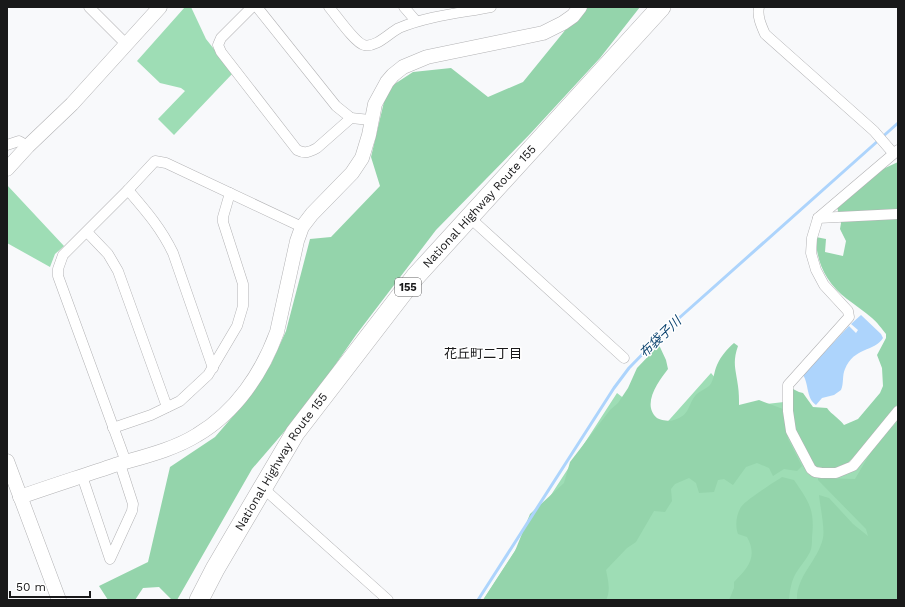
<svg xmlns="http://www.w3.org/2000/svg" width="905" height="607" font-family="'Work Sans','Noto Sans JP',sans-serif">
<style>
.green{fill:#9eddb5}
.forest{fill:#94d4ab}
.water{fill:#add4fc}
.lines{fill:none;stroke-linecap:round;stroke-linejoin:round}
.stream{stroke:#add4fc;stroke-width:3}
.street-casing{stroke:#b2b2b4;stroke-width:11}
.secondary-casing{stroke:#b2b2b4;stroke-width:15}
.highway-casing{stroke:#b2b2b4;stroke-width:20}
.street{stroke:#fff;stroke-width:10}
.secondary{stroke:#fff;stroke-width:14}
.highway{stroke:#fff;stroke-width:19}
.labels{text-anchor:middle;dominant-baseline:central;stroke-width:3;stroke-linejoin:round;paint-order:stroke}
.shield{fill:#fff;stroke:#5e5e5f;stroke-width:1}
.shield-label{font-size:11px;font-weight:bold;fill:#19191a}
.street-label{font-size:12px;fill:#19191a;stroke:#fff}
.water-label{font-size:13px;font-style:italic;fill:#0d4470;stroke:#fff}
.neighbourhood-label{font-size:13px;fill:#19191a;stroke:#fff}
</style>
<rect width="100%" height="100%" fill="#f8f9fb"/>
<!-- green -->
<g class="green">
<polygon points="185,7 191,7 206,39 233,73 174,135 158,119 185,91 181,88 160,83 137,61"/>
<polygon points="7,185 64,246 55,254 50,267 7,243"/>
<polygon points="711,373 740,407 784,402 807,470 843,473 898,417 898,600 483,600 617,393 662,428"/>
</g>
<!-- forest -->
<g class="forest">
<polygon points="584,7 640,7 600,58 530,134 436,230 356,335 308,404 252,469 177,600 172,600 159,587 143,588 135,600 108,600 99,586 148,562 170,467 215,437 247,400 271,364 286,331 310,239 331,237 380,186 371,157 387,89 413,72 451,68 488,97 523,82"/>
<path d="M898,162V404L865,445L848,463L835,468L819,469L813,466L795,429L792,415L793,389L799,392L803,393L813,407L827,408C832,415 839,418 844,425L858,419L880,393L883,386L882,368L877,355L886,338V334C882,329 877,322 872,318C864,311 855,305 847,299C826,283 816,262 816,237L826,239L825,252L843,256L846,241L840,229L841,223L837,207L883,169Z"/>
<path d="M734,343L738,346C732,363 736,370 738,386C739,393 739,399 739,405L759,400L783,409L788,439L802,466L797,471L784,469L773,476L769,468L757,463L746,467L733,485L724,479L718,480L714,492L699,493L696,483L689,478L675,484L671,489L672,501L665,512L654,511L636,542L627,548L606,570C608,580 611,591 606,600H483L515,551L530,514L564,483L570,462L610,410L618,403L628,388L637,368L659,345L666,360L668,369C659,381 641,404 657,418C660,420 670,422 674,420C690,415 687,407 695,396C699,391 706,389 710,385C714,380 714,371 717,365C721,356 727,349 734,343Z"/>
<path d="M898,421V600H797C796,576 818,561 823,538C825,528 820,506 819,495L829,498L853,524L868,536L866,529L818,480V478L855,479L875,445Z"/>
<path d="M782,477L794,480C809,502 815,509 812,537C812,542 812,548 810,552C806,560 800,566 796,573C791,582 790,590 789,600H729L734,588V582C748,568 758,557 747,537L738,534C735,526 736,515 741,507C747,499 773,483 782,477Z"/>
</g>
<!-- water -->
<path class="water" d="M861,315L881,334L883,338C874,352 854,347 845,369C842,375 844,384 841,390L834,395L822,398L816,405C806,398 809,384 803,375L849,326L856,333L858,330L851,324Z"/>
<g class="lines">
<!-- stream -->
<polyline class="stream" points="478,600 614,388 629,368 669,327 898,123"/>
<defs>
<g id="street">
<polyline points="89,7 127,45"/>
<path d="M252,7L221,38L218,45L221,52L297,150C305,154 310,152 317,148L351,118L370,120"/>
<polyline points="257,7 336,106 351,118"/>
<path d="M329,7C336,15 355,43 364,45C376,48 389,33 399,28C428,16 460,13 491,7"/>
<polyline points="404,7 416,21"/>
<path d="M759,7C757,16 761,25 765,34L874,131L893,153"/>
<polyline points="7,145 19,141 28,146"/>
<polyline points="898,150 818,218 812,238 811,253 816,270 824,285 848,311 849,317 788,385 788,411 791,431 811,469 815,472 822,473 836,473 853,466 898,411"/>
<path d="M128,190C146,211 161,228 173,253L213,368"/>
<polyline points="469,217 624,358"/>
<polyline points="818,218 898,214"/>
<polyline points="87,232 108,254 118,271 167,407"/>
<polyline points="113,428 151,415 180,401 208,375 237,326 243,306 243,284 223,222 223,217 230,193"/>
<polyline points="126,462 58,276 58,269 63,255 128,190 155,161 166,163 302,227"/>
<polyline points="82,476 110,559 132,511 133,504 120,464"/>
<polyline points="263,488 388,600"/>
</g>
<g id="secondary">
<polyline points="7,169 28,146 72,104 160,7"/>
<polyline points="7,461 59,600"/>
<path d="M20,497C51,486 83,476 115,465C142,457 173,450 197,435C236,412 262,373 277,332L297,241L302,227L312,214L352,173L362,158L369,135L375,104L387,82L393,75L403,67L427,57L543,33L563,23L573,16L580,7"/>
</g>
<g id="highway">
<path id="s1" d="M199,600L215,569L295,433L415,277L661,7"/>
</g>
</defs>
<!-- street casing -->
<use href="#street" class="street-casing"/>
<!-- secondary casing -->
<use href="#secondary" class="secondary-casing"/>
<!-- highway casing -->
<use href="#highway" class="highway-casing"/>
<!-- street -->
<use href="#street" class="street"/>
<!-- secondary -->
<use href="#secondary" class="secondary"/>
<!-- highway -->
<use href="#highway" class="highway"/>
</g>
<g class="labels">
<!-- shield labels -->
<rect class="shield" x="395" y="278" width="26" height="18" rx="3"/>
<g class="shield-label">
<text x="408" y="287">155</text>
</g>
<!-- street labels -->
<g class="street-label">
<text stroke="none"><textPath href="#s1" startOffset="485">National Highway Route 155</textPath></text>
<text stroke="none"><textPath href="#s1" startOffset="161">National Highway Route 155</textPath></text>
</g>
<!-- water labels -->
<g class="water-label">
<text transform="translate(660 337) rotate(-44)">布袋子川</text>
</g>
<!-- neighbourhood labels -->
<g class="neighbourhood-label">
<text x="483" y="353">花丘町二丁目</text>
</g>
</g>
<!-- border -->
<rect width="905" height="607" fill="none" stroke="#19191a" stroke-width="16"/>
<!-- scale -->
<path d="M10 591v6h80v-6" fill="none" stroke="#19191a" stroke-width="2"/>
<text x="16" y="591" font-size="12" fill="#19191a" stroke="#ffffff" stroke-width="3" paint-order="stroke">50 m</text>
</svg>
